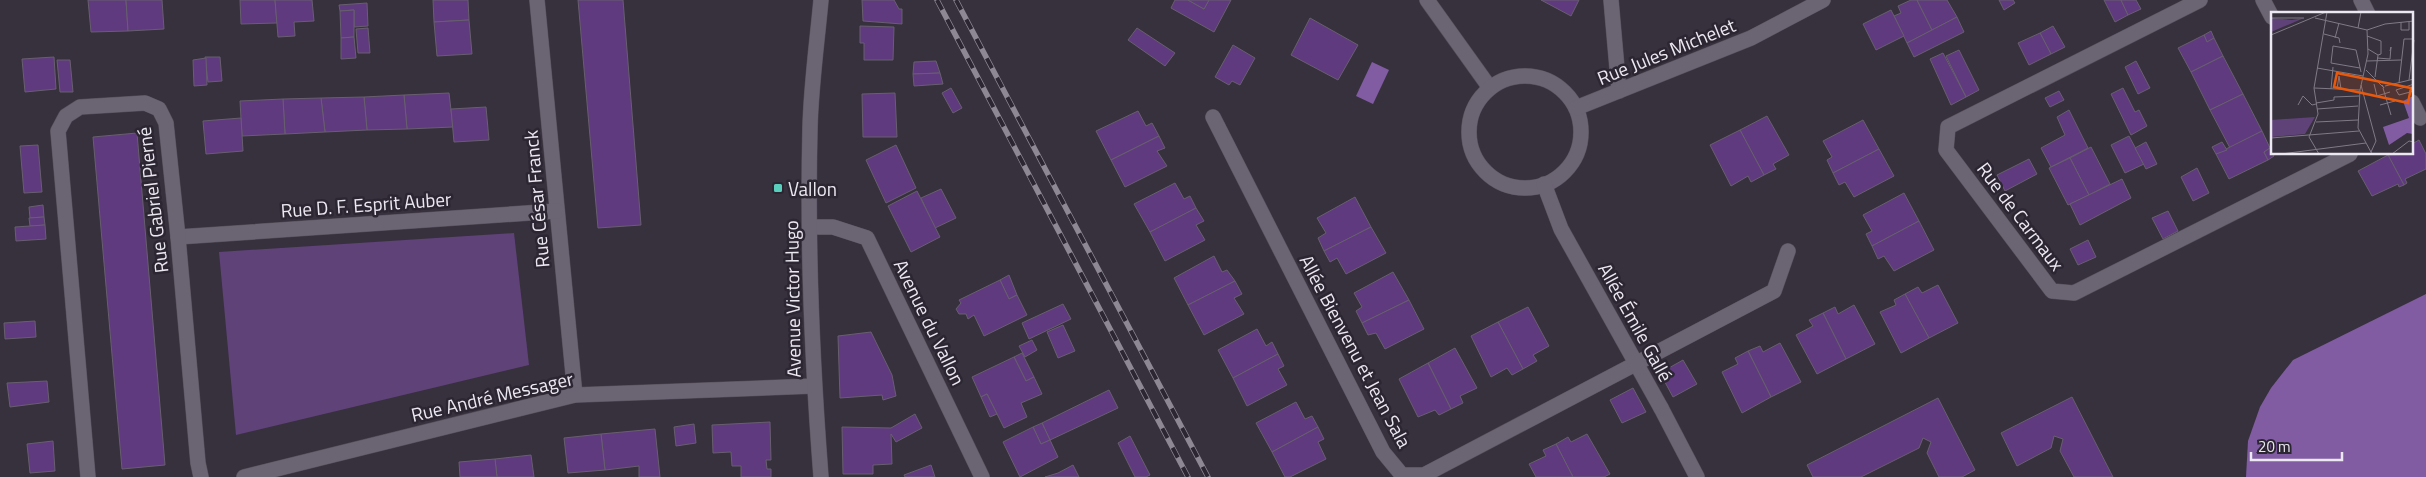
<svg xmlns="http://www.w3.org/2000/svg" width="2426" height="477" font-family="'Titillium Web',sans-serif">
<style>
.green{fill:#5f4278}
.water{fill:#825ca3}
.building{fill:#603a7e;stroke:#675f6e}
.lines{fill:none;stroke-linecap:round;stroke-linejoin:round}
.lane-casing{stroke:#544e59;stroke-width:16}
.street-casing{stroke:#544e59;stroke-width:16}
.secondary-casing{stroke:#544e59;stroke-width:16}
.lane{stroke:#6b6473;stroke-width:15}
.street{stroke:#6b6473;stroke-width:15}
.secondary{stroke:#6b6473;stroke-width:15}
.rail-casing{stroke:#8d8893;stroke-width:5.5}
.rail{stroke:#2c2633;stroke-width:4;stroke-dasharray:11;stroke-linecap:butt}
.poi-dot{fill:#5acebd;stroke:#2c2633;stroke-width:2}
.labels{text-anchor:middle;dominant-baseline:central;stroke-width:5;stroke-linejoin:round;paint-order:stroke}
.street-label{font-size:19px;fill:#ece8f1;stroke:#2c2633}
.poi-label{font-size:19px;fill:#ece8f1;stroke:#2c2633;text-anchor:start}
.inset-road{fill:none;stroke:#7f7a85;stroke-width:1}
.view{fill:#e8590c;fill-opacity:0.15;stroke:#e8590c;stroke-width:2.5}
.inset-edge{fill:none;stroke:#ece8f1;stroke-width:2.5}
</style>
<rect width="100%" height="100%" fill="#37303d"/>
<!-- green -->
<polygon class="green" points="514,233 529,365 236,435 219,252"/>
<!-- water -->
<g class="water">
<polygon points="1372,62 1389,70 1373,104 1356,96"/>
<polygon points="2426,294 2426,477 2246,477 2248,441 2260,407 2271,388 2293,360"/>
</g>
<!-- building -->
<g class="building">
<polygon points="88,0 126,0 128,31 91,32"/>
<polygon points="126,0 162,0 164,29 128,31"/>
<polygon points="240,0 275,0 277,23 241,24"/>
<polygon points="275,0 312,0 314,21 294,22 295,36 278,37"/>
<polygon points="433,0 468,0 469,20 434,22"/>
<polygon points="578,0 623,0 641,225 598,228"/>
<polygon points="862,0 894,0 899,9 902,9 902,24 863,21"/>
<polygon points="1175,0 1188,0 1204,9 1209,0 1231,0 1214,32 1171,8"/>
<polygon points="1188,0 1209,0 1204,9"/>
<polygon points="1541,0 1579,0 1571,16"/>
<polygon points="1911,0 1917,0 1932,30 1907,43 1894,16 1901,13 1898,6"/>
<polygon points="1917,0 1947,0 1957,17 1932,30"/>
<polygon points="1999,0 2013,0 2015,3 2004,10"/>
<polygon points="2104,0 2121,0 2128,15 2115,22"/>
<polygon points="2121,0 2136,0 2141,9 2128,15"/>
<polygon points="367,3 368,26 354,27 354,10 340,11 339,5"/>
<polygon points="354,10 354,37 341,38 340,11"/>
<polygon points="1891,10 1904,36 1876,50 1863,24"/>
<polygon points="1957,17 1964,32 1914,57 1907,43"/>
<polygon points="1310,18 1358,45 1338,80 1291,55"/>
<polygon points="469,20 472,54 437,56 434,22"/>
<polygon points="860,26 894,27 893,60 864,60 864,43 860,43"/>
<polygon points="2053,26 2065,47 2051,54 2040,33"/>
<polygon points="368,28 370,53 358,53 356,29"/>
<polygon points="1137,28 1175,53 1165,66 1128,40"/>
<polygon points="2211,31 2214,38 2207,42 2204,35"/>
<polygon points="2040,33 2051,54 2029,65 2018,43"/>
<polygon points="2204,35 2207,42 2214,38 2223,56 2191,72 2178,48"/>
<polygon points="354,37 356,58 341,59 341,38"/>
<polygon points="1233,45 1255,58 1240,85 1232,81 1229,85 1215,77"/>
<polygon points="1959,50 1979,90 1966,97 1946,56"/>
<polygon points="1943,53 1966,97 1951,105 1930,59"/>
<polygon points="2223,56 2243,94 2210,110 2191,72"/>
<polygon points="54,57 56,89 25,92 22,59"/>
<polygon points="205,57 220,57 222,81 208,82"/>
<polygon points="206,58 207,85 194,86 193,60"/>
<polygon points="57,60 70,60 73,92 60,92"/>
<polygon points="936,61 940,73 913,74 914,62"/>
<polygon points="2136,61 2150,88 2138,94 2125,67"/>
<polygon points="940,73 943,84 914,86 913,74"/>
<polygon points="951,88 962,108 953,113 942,93"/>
<polygon points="2123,88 2135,112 2139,110 2147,126 2131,135 2111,94"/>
<polygon points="2059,91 2064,100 2050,107 2045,98"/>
<polygon points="449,93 453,127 407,129 404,95"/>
<polygon points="895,93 897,137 863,137 862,94"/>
<polygon points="2243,94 2262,131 2230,148 2210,110"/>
<polygon points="404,95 407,129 367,130 364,97"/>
<polygon points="364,97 367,130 325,132 321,98"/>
<polygon points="321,98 325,132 285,134 283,99"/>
<polygon points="283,99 285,134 242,136 240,101"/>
<polygon points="486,107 489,140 454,142 451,109"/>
<polygon points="2069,110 2088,148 2051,167 2041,148 2065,135 2057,117"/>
<polygon points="1138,111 1146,126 1152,123 1159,136 1111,160 1096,131"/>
<polygon points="1767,116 1789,155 1773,164 1776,169 1764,175 1740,130"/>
<polygon points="241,118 243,151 206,154 203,121"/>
<polygon points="1863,120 1879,149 1833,173 1827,160 1832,157 1823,141"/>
<polygon points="1740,130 1764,175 1751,182 1748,176 1731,186 1710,145"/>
<polygon points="2262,131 2270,148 2264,152 2268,160 2229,179 2216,154"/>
<polygon points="137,133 165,465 122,469 93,137"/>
<polygon points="1159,136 1165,148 1157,151 1167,166 1125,187 1111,160"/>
<polygon points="2129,136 2144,164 2125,173 2111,145"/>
<polygon points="2419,140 2426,154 2426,169 2405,179 2407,183 2404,185 2388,155 2412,154 2412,144"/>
<polygon points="2146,142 2157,164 2146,169 2135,148"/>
<polygon points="2222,142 2227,150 2216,154 2212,147"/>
<polygon points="38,145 42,192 24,193 20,146"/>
<polygon points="896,145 916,188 886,203 866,160"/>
<polygon points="2091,147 2110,184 2089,195 2070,158"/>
<polygon points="2270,148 2274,156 2268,160 2264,152"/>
<polygon points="1879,149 1894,176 1854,197 1845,182 1839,185 1833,173"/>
<polygon points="2388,155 2404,185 2399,187 2398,184 2372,196 2358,171"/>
<polygon points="2070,158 2089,195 2068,205 2049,168"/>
<polygon points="2029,159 2037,174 2005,191 1997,175"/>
<polygon points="2197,168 2209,193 2193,201 2181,177"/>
<polygon points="2122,179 2131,198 2080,225 2070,204"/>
<polygon points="1175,183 1184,199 1190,196 1196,208 1150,232 1134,204"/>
<polygon points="941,189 956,218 935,228 921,198"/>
<polygon points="917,191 940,237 911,252 888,206"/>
<polygon points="1904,193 1919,221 1872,246 1866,234 1872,231 1863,215"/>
<polygon points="1355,197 1371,227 1324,251 1318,238 1326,233 1317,218"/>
<polygon points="43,205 44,217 30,218 29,207"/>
<polygon points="1196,208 1204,221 1196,225 1205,240 1165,261 1150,232"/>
<polygon points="2168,211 2178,231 2163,239 2152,218"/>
<polygon points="44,217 45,225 30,226 29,218"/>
<polygon points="1919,221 1934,250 1894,271 1884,256 1878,259 1872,246"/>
<polygon points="45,225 46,239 16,241 15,227"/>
<polygon points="1371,227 1386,253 1346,274 1337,258 1330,262 1324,251"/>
<polygon points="2088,240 2096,257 2078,265 2070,249"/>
<polygon points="1214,256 1222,272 1227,270 1235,281 1188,305 1174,278"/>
<polygon points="1393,272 1409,300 1362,323 1356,311 1362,307 1354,293"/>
<polygon points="1009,275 1017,295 1009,299 1000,280"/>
<polygon points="1000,280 1009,299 1017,295 1027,315 984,336 974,315 968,319 966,314 959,314 956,309 961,303 959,300"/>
<polygon points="1235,281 1242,294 1234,298 1244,314 1204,335 1188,305"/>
<polygon points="1938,285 1958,323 1929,338 1905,294 1918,287 1922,293"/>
<polygon points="1905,294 1929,338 1901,353 1880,312 1896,305 1894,300"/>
<polygon points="1409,300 1424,329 1385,349 1376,333 1368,335 1362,323"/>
<polygon points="1063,304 1071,319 1029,339 1022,323"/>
<polygon points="1854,305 1875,344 1846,359 1823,313 1835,307 1838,314"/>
<polygon points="1528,307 1549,346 1533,355 1537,361 1523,369 1498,322"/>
<polygon points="1823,313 1846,359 1817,374 1796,335 1813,326 1809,320"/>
<polygon points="35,321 36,337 5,339 4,323"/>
<polygon points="1498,322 1523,369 1512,375 1507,368 1491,377 1471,336"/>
<polygon points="1063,325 1075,351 1058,358 1047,332"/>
<polygon points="1257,329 1266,346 1272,342 1278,354 1233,378 1218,350"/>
<polygon points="871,332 892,375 896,396 883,400 882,395 840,398 838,336"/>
<polygon points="1032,340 1037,350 1025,357 1019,346"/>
<polygon points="1780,343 1801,382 1771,397 1748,351 1760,346 1763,352"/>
<polygon points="1455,348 1477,388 1460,396 1463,403 1451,409 1428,363"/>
<polygon points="1748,351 1771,397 1742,413 1722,372 1738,364 1735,358"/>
<polygon points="1022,353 1034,377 1026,381 1014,357"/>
<polygon points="1278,354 1284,366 1278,369 1287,385 1247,406 1233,378"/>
<polygon points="1014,357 1026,381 1034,377 1042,394 1021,403 1027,417 1004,428 987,394 981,397 972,377"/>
<polygon points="1683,360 1697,384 1673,397 1660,373"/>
<polygon points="1428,363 1451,409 1439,415 1435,410 1418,417 1399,379"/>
<polygon points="47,381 49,402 10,407 7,383"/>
<polygon points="1633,388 1646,412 1622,423 1610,400"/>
<polygon points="1109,390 1118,408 1050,440 1042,423"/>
<polygon points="987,394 997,414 990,417 981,397"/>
<polygon points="2072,397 2113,477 2074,477 2060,451 2063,439 2054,436 2051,448 2017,466 2001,433"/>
<polygon points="1938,398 1975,470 1962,477 1939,477 1927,453 1931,442 1923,438 1919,448 1861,477 1813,477 1807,465"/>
<polygon points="1296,402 1305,419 1312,416 1318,427 1272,452 1256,423"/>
<polygon points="915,414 922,428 896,442 891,434 892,464 873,465 873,474 843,474 842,427 891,428"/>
<polygon points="770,422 771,460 766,460 767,469 771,469 771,477 741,477 741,466 732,466 731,452 713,453 712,425"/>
<polygon points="1042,423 1050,440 1041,444 1033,427"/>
<polygon points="694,424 696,443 676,446 674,427"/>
<polygon points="1033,427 1041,444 1050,440 1058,457 1020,477 1003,442"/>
<polygon points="1318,427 1324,439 1318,442 1326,459 1290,477 1285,477 1272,452"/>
<polygon points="655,429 660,477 639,477 639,466 605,470 601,434"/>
<polygon points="601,434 605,470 568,473 564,438"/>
<polygon points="1587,434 1610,474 1604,477 1573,477 1556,444 1568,437 1571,442"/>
<polygon points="1130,436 1150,475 1146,477 1135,477 1118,443"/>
<polygon points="53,441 55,471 30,473 27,444"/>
<polygon points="1556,444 1573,477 1536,477 1529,464 1546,456 1543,450"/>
<polygon points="531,455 534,477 497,477 495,459"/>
<polygon points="495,459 497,477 460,477 459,462"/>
<polygon points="931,465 935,477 905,477 904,475"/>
<polygon points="1073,465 1079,477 1045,477 1058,473"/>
</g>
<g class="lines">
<defs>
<g id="lane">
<polyline points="1611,0 1619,91"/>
<polyline points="1661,408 1697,477"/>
</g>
<g id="street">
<polyline points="537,0 575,395"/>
<polyline points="1427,0 1490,88"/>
<polyline points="2200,0 1948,127 1946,150 2052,291 2074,293 2350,154"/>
<polyline points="2263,0 2272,17"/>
<polyline points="2361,0 2368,14"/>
<circle cx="1525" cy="132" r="56"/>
<polyline points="2412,102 2420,118"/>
<polyline points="1576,108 1751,38 1823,0"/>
<polyline points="1213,117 1383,452 1402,475 1424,475 1774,291 1788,251"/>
<polyline points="1544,184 1561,229 1661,408"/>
<polyline points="810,227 833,227 867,238 982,477"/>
<polyline points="178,237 557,211"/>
<polyline points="88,477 58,131 66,116 80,107 145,103 159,109 166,123 178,237 198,463 201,477"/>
<polyline points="244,477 575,395 814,386"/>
</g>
<path id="secondary" d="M821,0C817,43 811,86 810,128C807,245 812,361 821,477"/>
</defs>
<!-- lane casing -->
<use href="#lane" class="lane-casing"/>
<!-- street casing -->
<use href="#street" class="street-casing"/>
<!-- secondary casing -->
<use href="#secondary" class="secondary-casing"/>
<!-- lane -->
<use href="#lane" class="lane"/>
<!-- street -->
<use href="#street" class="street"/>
<!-- secondary -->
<use href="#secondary" class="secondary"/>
<defs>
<g id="rail">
<polyline points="937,0 1188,477"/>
<polyline points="956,0 1208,477"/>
</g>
</defs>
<!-- rail casing -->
<use href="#rail" class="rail-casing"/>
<!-- rail -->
<use href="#rail" class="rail"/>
</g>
<!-- markers -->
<rect class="poi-dot" x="773" y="183" width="10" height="10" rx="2.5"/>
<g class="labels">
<!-- street labels -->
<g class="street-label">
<text transform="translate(1666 51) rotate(-22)">Rue Jules Michelet</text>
<text transform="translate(536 199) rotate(-95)">Rue César Franck</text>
<text transform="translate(152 200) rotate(-97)">Rue Gabriel Pierné</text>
<text transform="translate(366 204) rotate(-4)">Rue D. F. Esprit Auber</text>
<text transform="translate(2021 216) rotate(53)">Rue de Carmaux</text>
<text transform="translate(792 299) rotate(-91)">Avenue Victor Hugo</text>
<text transform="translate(930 322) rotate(64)">Avenue du Vallon</text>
<text transform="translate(1636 322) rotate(61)">Allée Émile Gallé</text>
<text transform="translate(1356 351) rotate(62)">Allée Bienvenu et Jean Sala</text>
<text transform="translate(492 396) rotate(-13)">Rue André Messager</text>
</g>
<!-- poi labels -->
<g class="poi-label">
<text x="788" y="188">Vallon</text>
</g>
</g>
<!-- overview -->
<g transform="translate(2271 12)">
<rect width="142" height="142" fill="#37303d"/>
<path d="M0,6L21,8L33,6L0,20ZM44,105L34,122L0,125V108Z" fill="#5f4278"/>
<path d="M142,84V122L136,121L118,133L112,115L138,106L132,89Z" fill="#825ca3"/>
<path class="inset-road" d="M0,6H33M44,6L96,18L114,12L143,9M130,10V18H138V10M87,16L90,0M96,18L97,42L89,78L87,116L101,142M53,22L68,26L69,31M0,23L55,0M96,24L110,29V42L107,43M64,26L68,11M97,37L107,43L104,65M106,46L119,47L120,35L119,39M96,49L130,48M46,56L92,64M89,56L60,51L62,34L85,38L90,60M95,58L113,76L111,73M138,68L143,28M128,71L133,27H143M103,72L106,84L119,80M143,72L125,78L128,83L143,79M90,73L105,129L100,140M114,74L143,67M43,76L89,78M112,76L120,103M60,77L62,55M66,77L68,64L70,77M45,91L63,88V85L88,84M27,93L32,84L41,93L45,92M109,93L124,89M46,97L87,94M45,110L87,108M38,125L47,102L43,76L56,0M38,125L48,142M0,126L88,119M10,142L95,131M121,142L138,129L143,130"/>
<path class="view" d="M66,61L140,76L137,91L63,75Z"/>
<rect width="142" height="142" class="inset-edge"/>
</g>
<!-- scale -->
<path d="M2251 452v8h91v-8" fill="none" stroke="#ece8f1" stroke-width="2.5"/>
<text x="2258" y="452" font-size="15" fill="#ece8f1" stroke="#2c2633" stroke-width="4" paint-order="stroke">20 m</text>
</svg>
